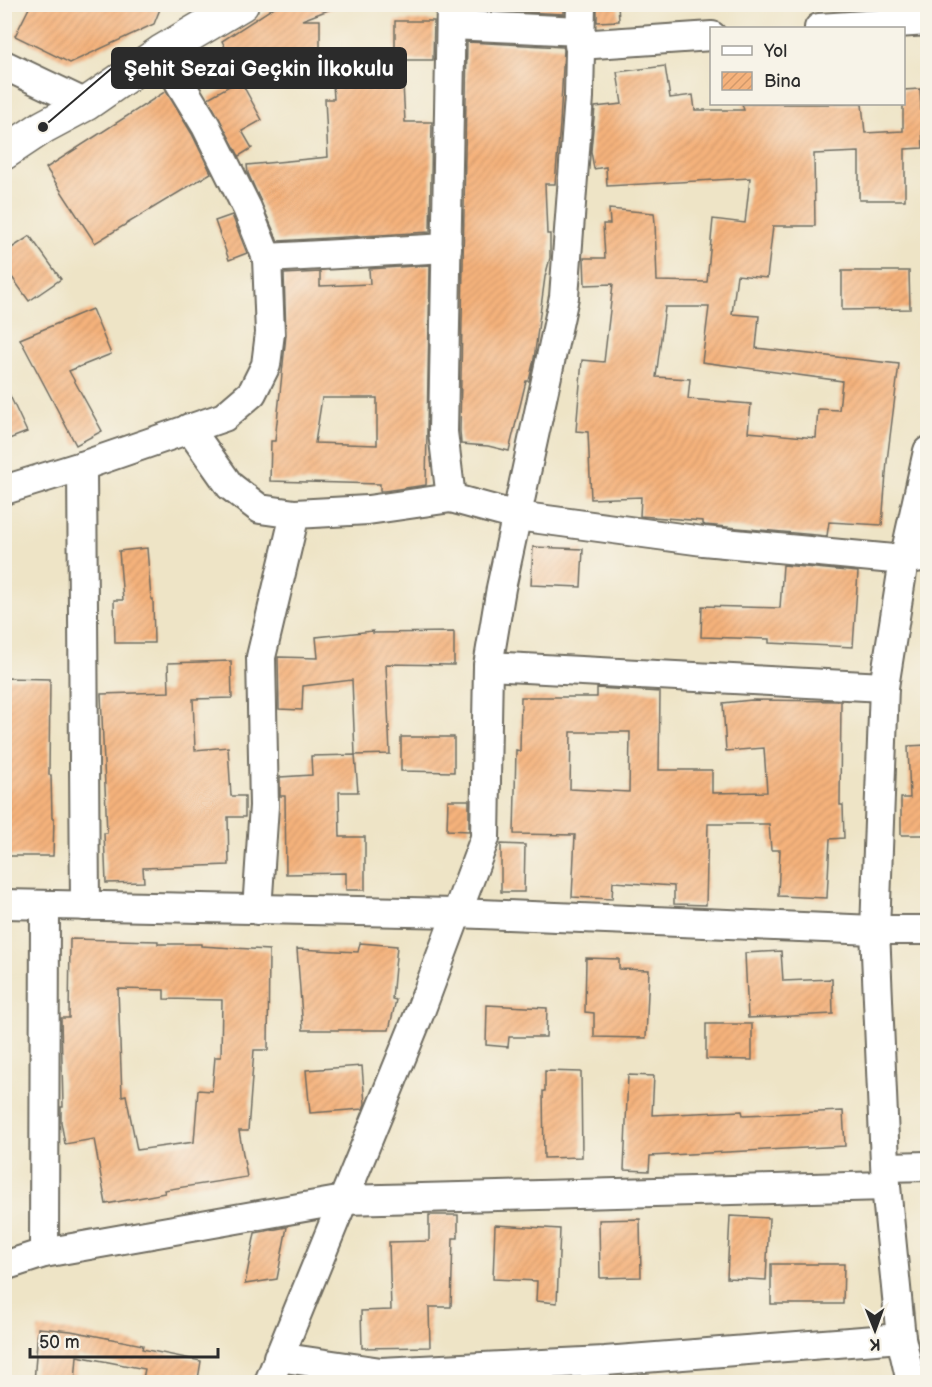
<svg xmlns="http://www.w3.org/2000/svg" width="932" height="1387" font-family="'Balsamiq Sans',sans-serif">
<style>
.building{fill:url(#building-hatch);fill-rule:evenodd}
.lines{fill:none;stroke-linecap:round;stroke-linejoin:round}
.minor-casing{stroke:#6f6c61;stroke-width:32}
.major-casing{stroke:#6f6c61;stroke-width:36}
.minor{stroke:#fff;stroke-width:28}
.major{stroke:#fff;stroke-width:33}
.leader{fill:none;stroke:#2b2b2b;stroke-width:2}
.callout-dot{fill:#2b2b2b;stroke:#f7f3e8;stroke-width:2}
.callout{fill:#2b2b2b;stroke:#2b2b2b;stroke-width:2}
.callout-label{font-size:22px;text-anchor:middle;font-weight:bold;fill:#fff}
</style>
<defs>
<pattern id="building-hatch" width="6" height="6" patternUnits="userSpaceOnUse" patternTransform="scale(1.5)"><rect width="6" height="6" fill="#f5b27c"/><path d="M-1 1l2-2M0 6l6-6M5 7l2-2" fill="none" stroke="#d2996b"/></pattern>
</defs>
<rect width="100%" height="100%" fill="#f7f3e8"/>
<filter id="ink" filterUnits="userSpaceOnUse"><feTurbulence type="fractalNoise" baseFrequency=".0167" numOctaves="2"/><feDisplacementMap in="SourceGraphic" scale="12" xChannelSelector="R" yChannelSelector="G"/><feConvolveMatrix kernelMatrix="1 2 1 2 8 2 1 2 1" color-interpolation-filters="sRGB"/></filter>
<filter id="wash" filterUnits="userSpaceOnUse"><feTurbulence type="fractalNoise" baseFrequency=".008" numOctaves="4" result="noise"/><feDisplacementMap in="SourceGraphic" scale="24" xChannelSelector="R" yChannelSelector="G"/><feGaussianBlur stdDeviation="1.35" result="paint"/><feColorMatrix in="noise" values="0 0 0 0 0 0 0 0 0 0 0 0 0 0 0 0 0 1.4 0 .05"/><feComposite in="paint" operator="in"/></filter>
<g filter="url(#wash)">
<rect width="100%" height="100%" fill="#eee4c6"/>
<g id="blocks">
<!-- building -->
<g class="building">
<polygon points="31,4 162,4 154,24 70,63 15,36"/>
<polygon points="279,4 339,4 339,6 302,20 320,20 320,48 267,68 245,82 224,51 226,49 222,41"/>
<polygon points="467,4 564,4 564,14 467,9"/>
<polygon points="597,4 618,4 619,21 597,22"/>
<polygon points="395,21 434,21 433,60 395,60"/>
<polygon points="467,42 563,47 564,49 560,124 555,184 545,184 547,234 550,234 550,258 545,277 534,359 529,381 526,381 509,451 488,446 461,444 460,431"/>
<polygon points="402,64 405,122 432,122 430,232 278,241 248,173 247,165 328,157 325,99 334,99 332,67"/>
<path d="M665,66L670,98L693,95L695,110H744L742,104H862L865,133L903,131V90L920,89L923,148L905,149V200H859V152L814,154L815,226H773L767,278L737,275L732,314L759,316L756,348L899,364L887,461L882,525L829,522L827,536L705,525L703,524V521L640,516L641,497L591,499L588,432L576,431L582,360L604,362L613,284L585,285L584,258H605L603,224H610L609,209L654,213L655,223L657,281L707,282L713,219L745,223L750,178L607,186L606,167L594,169L591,151L595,107L622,104L617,72ZM665,307H709L702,362L842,381L839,410L818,409L816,438L748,432L751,404L688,399L690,379L656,377Z"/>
<polygon points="240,80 262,120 242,131 252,148 239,156 208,98"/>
<polygon points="166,91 192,134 211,173 95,243 46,168"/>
<polygon points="232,215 247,253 229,260 215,221"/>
<polygon points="30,236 61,279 29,301 4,266 4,253"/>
<path d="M430,265L426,485L384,491H380V484L270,481L271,441H275L286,335L284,274L320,272V286L370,284L369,269ZM322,398H377V445L315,443Z"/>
<polygon points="842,271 909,271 910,309 842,310"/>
<polygon points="92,309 111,354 69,371 102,431 76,445 20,339"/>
<polygon points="4,383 27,432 4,441"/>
<polygon points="533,547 583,549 581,587 531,585"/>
<polygon points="147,548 151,599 153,599 154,643 115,643 114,600 123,600 119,551"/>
<polygon points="783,565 858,572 853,647 769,643 769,639 701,637 702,606 780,608"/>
<polygon points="373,631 373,633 454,632 454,665 386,664 390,754 355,755 352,680 303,686 302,710 279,709 278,659 278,657 318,658 316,637"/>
<polygon points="231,661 232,698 193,699 195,750 228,747 231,796 245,796 245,817 228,817 229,865 143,868 144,882 106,883 104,833 107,833 101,694 169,692 168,663"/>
<polygon points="4,678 50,679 49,775 51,775 52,818 54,818 53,856 4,856"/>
<path d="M597,688L660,692L659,770H712V793L767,792L764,748L726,751L723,703L752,700L841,701L840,805H843L844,838L830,839L827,898L778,896L780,850H771L769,824H708L706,905L674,904V886L613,882L612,899L572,897L575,835L514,834L516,750L520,751L521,697H597ZM571,732H630L629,792L570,789Z"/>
<polygon points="401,737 454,737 454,772 401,771"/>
<polygon points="927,745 927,835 901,835 901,798 910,798 908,746"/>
<polygon points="355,755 358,792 339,792 340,837 365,837 365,890 346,890 346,873 286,874 285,796 280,796 280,777 312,775 311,756"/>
<polygon points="448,800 469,800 469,831 447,830"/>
<polygon points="501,844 525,845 524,892 501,892"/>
<path d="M70,939L158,941V944H201V946L269,950L268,1050H254L248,1131H239L247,1177L164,1190L165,1193L106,1204L94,1139L65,1144L61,1122V1107H63L61,1018H69ZM118,989L164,990V999L222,1000L221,1057H215L212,1091L198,1090L194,1142L137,1150L126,1095L122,1096Z"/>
<polygon points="360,943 397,946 392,999 396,1000 389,1030 303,1030 297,949 358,952"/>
<polygon points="781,951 783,981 832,979 833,1014 748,1018 745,953"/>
<polygon points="586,958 619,959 619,969 649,970 646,1038 594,1037 594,1013 585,1012"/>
<polygon points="487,1005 547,1008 546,1037 509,1037 508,1047 486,1045"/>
<polygon points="706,1024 752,1024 752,1060 706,1059"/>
<polygon points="362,1066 365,1104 363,1109 310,1113 306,1070"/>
<polygon points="545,1071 581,1072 582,1157 544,1158 543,1091 545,1091"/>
<polygon points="628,1075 654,1076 652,1115 742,1111 743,1115 843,1111 845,1146 650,1156 649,1171 624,1170"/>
<polygon points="429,1215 458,1215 458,1238 453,1238 451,1307 429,1307 430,1347 362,1348 361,1311 391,1310 389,1242 429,1241"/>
<polygon points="730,1216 769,1218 766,1280 727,1278"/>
<polygon points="640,1219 641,1277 600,1278 599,1220"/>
<polygon points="495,1225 560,1229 557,1303 536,1301 537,1281 493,1279"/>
<polygon points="287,1227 277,1279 245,1284 255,1233"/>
<polygon points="771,1264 844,1264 843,1304 771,1304"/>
<polygon points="38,1328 71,1331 143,1345 142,1349 201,1361 198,1379 188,1377 187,1383 142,1383 145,1369 77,1356 75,1383 34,1383"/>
</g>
</g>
</g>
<g filter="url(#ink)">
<use href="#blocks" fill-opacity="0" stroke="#6f6c61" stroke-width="1.5"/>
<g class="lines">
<defs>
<g id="minor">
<polyline points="451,4 443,432 451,498 517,516 703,541 904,560 928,556"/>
<polyline points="451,25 580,31"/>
<polyline points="819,28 928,21"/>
<polyline points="579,45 712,36"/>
<polyline points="4,65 86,104"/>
<polyline points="267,258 447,248"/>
<polyline points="189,428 230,486 260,509 295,514"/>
<polyline points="82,466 224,417 252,393 266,365 270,333 267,258 247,208 206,126 161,52"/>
<polyline points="4,490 82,466 85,906"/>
<polyline points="488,666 884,687"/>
<polyline points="4,904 456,913 875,930 928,930"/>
<polyline points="257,910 264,806 261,657 295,514 368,510 451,498"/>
<polyline points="886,1167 928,1166"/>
<polyline points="44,1253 45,905"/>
<polyline points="4,1266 44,1253 344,1200 886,1186"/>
<polyline points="278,1357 381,1372 605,1361 901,1338"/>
<polyline points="269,1382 420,1012 485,838 488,666 501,588 564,297 579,97 581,4"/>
<polyline points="911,1382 901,1338 886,1186 875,930 884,687 904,560 928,451"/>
</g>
<polyline id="major" points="4,153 43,127 86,104 161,52 242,4"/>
</defs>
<!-- minor casing -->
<use href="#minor" class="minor-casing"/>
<!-- major casing -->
<use href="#major" class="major-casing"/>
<!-- minor -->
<use href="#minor" class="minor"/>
<!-- major -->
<use href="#major" class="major"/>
</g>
</g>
<!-- callouts -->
<path class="leader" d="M43 127L112 68"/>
<circle class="callout-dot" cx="43" cy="127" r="6"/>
<rect class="callout" x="112" y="48" width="294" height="40" rx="6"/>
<g class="callout-label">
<text x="259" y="76">Şehit Sezai Geçkin İlkokulu</text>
</g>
<!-- margin -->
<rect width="932" height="1387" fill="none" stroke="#f7f3e8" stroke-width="24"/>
<!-- legend -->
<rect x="710" y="27" width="195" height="78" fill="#f7f3e8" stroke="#a5a39c" stroke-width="1.5"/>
<rect x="722" y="46" width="30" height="9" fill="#ffffff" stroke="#a5a39c" stroke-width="1.5"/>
<text x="764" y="57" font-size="18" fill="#2b2b2b">Yol</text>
<rect x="722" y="72" width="30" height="18" fill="url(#building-hatch)" stroke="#a5a39c" stroke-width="1.5"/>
<text x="764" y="87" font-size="18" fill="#2b2b2b">Bina</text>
<!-- north arrow -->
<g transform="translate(875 1330) rotate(179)" stroke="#f7f3e8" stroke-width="4.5" paint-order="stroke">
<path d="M0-4.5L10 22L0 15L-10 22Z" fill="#2b2b2b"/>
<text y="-9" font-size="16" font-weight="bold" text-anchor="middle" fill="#2b2b2b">K</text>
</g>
<!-- scale -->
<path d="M30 1348v9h188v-9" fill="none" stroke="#2b2b2b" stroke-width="3"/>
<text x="39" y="1348" font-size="18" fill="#2b2b2b" stroke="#f7f3e8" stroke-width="4.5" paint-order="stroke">50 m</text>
</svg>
